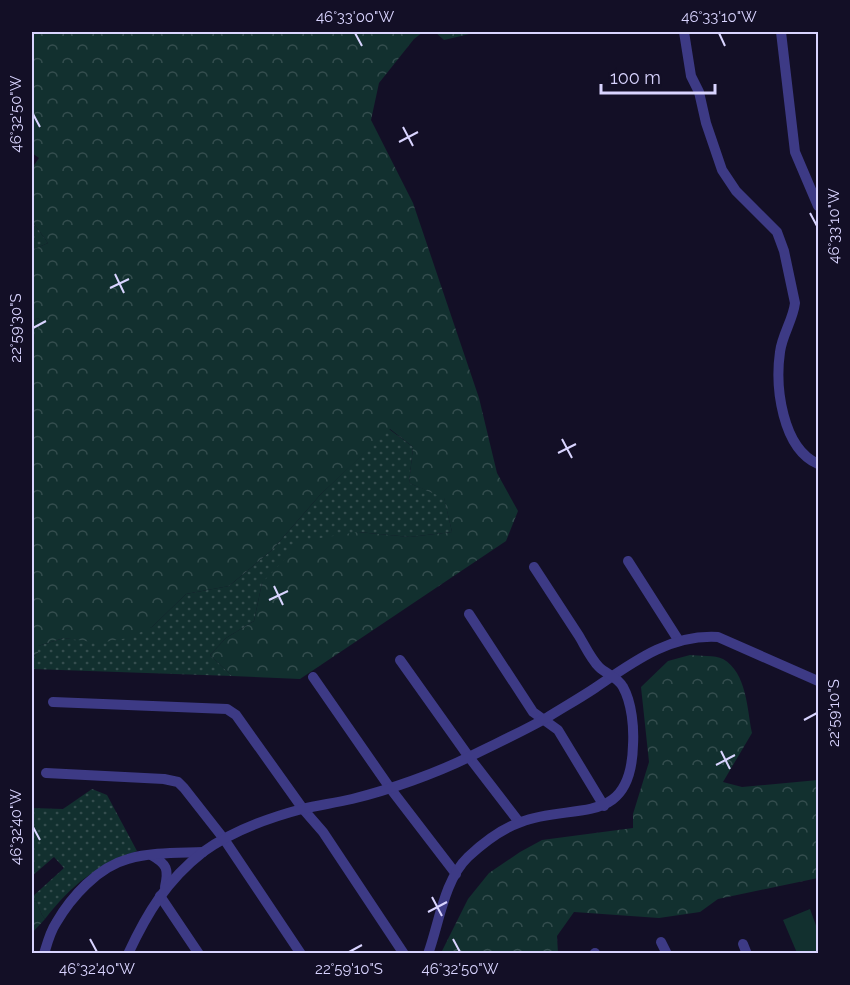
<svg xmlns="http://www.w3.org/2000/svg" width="850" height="985" font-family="Raleway,sans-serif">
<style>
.grass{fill:url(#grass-dots)}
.forest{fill:url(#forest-crowns)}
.pitch{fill:#12302f}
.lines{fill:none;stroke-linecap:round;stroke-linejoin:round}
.minor{stroke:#3d3a85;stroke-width:10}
.ticks{fill:none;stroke:#d9d4ff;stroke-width:2}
.neatline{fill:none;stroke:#d9d4ff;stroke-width:2}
.ticks-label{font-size:15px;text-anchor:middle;fill:#d9d4ff}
</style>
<defs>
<pattern id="grass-dots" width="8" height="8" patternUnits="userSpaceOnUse" patternTransform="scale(1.5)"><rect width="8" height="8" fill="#12302f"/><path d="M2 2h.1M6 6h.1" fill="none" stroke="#344d4e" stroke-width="1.8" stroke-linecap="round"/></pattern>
<pattern id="forest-crowns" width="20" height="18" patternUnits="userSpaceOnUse" patternTransform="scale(1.5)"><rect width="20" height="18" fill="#12302f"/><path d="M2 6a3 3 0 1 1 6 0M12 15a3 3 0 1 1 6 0" fill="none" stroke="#344d4e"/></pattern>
</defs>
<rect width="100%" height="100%" fill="#130f26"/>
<!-- grass -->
<g class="grass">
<polygon points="32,221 48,243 32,250"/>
<polygon points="38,318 42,322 35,335 32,353 32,321"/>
<polygon points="389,429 413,447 409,483 444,497 452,532 410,537 358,532 262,583 254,621 226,638 210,655 232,676 32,669 32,658 38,653 38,646 64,638 99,642 152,627 186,594 229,586 272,550 320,495"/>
<path d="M92,789L107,795L137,851C95,867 73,883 45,919L42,915L36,901L32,902V897L64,868L54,857L32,876V808L63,809Z"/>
</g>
<!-- forest -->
<g class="forest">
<polygon points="32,32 423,32 414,39 379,83 371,120 413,203 479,398 497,473 518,511 506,541 300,679 232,676 210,655 226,638 254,621 262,583 302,541 358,532 410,537 452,532 444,498 409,483 413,447 390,429 320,495 272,550 229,586 186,594 152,627 128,638 99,643 64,638 38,646 38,653 32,658 32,353 35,334 42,322 38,318 32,321 32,250 48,243 32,221 32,168 39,158 32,153"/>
<polygon points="435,32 478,32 444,40"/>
<path d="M690,655C699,656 715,655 723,659C747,673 747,709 752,733L723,782L742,787L818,780V878L718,899L700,912L659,918L574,912L557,936L558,953H441L468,899L489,873L520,852L542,840L633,828V814L649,762L641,687L668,661Z"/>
<polygon points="36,901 42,915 45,919 32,933 32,902"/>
</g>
<!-- pitch -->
<polygon class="pitch" points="810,909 818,931 818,953 797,953 783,920"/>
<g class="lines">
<!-- minor -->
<g class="minor">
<path d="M684,32L691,76L699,92L706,123L722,170L736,191L777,232L784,251L795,303C793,320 782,335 780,352C775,387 782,448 818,464"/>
<polyline points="781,32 795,152 818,206"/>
<polyline points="628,561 679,641"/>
<polyline points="469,614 533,712 558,730 604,806"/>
<polyline points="400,660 469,757 519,822"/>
<polyline points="313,677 390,788 456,874"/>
<polyline points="53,702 227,709 236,715 303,809 323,832 404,954"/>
<polyline points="46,773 164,779 178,782 184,788 224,839 301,954"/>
<path d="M151,855C167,864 169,869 165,887"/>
<polyline points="160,896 199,954"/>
<polyline points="661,942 667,954"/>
<polyline points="743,944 747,954"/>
<path d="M44,954C47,944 50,932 56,923C71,897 98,867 128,859C152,852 178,853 203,852"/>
<path d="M128,954C147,913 167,880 203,852C232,831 268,818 302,809C319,805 335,803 352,799C389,790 437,773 471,756C497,743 524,731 548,717C564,707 580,698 595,688C633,662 670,634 718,637L818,681"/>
<path d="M428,954C439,924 444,880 468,857C483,843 501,829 521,822C573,802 631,829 633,745C634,728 632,703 623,687C618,677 606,674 599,667C591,659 585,646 579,636C564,613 549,590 534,567"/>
<polyline points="594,954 595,953"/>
</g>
</g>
<!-- ticks -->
<path class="ticks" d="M355,33L362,46M719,33L725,46M33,114L40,127M403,127L413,146M399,142L418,132M810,213L817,226M115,274L124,293M110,288L129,279M33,328L46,321M562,439L572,458M558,453L576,444M274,586L283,605M269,600L288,591M804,720L817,713M721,751L730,769M716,765L735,755M33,827L40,840M432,897L442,916M428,912L447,902M90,939L97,952M453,939L460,952M349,952L362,945"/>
<!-- border -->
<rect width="850" height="985" fill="none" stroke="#130f26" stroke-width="66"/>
<!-- scale -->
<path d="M601 84v9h114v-9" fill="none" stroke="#d9d4ff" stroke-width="3"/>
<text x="610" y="84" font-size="18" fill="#d9d4ff" stroke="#130f26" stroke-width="4.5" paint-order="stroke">100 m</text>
<rect x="33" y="33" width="784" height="919" class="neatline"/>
<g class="ticks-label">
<text x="355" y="22">46°33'00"W</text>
<text x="719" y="22">46°33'10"W</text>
<text transform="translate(16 114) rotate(-90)" y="5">46°32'50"W</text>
<text transform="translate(834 226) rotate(-90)" y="5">46°33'10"W</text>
<text transform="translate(16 328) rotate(-90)" y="5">22°59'30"S</text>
<text transform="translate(834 713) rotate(-90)" y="5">22°59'10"S</text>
<text transform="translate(16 827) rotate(-90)" y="5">46°32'40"W</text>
<text x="97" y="974">46°32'40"W</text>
<text x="349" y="974">22°59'10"S</text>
<text x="460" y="974">46°32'50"W</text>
</g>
</svg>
